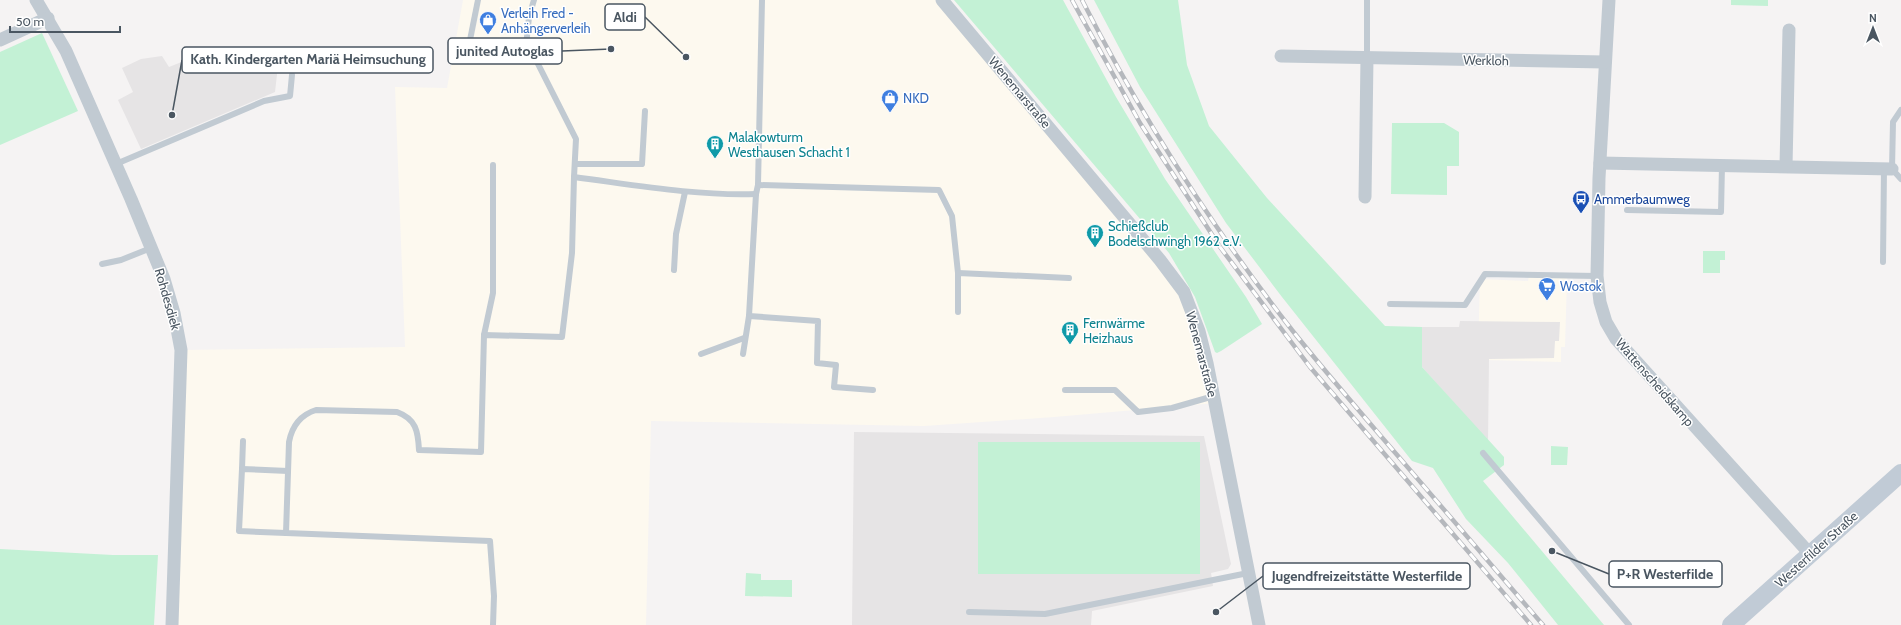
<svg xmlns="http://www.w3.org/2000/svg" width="1901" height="625" font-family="Cabin,sans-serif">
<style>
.commercial{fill:#fdf9ef}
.education{fill:#e6e4e5}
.green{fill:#c3f1d5}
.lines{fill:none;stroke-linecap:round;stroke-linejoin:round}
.lane{stroke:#c1cad2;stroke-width:6}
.street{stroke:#c1cad2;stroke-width:13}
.secondary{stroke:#c1cbd6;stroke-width:18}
.rail-casing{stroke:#b5b8bd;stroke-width:4.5}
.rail{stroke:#fff;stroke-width:3;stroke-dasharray:9;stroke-linecap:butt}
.labels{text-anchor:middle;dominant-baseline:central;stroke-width:3;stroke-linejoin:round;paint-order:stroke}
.shop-label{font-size:13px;fill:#366cbe;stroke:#fff;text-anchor:start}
.street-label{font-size:13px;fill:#4a5661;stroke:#fff}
.culture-label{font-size:13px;fill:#0d838f;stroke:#fff;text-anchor:start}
.transit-label{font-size:13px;fill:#164399;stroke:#fff;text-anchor:start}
.leader{fill:none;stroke:#4a5661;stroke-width:1.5}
.callout-dot{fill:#4a5661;stroke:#fff;stroke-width:1.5}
.callout{fill:#fff;stroke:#4a5661;stroke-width:1.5}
.callout-label{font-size:14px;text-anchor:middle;font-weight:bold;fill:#4a5661}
</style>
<rect width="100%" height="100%" fill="#f5f3f3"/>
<!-- commercial -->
<g class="commercial">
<polygon points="463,0 942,0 1184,292 1216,403 1054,417 924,426 651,421 646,625 172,625 181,350 405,347 395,87 447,88"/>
<polygon points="1529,276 1567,278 1565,347 1561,347 1561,362 1483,360 1478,353 1480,279 1528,281"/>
</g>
<!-- education -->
<g class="education">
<polygon points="199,55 203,62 278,66 275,92 141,149 118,100 133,92 122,68 141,59 162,56 169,67"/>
<polygon points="1460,321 1560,322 1559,341 1555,341 1554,358 1489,359 1488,441 1422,367 1422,327 1459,327"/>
<polygon points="854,432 1204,436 1231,564 1228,569 1211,573 1213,586 1092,611 1091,625 852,625"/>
</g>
<!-- green -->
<g class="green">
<polygon points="954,0 1063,0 1116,97 1165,179 1246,297 1262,324 1221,351 1217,353 1215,352 1195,297 1169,253"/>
<polygon points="1094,0 1178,0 1187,65 1209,126 1267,198 1385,326 1422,327 1422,367 1504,457 1504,465 1483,481 1604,625 1558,625 1508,563 1466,519 1433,468 1412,461 1282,297 1226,223 1140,87"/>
<polygon points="1731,0 1768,0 1768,6 1731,5"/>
<polygon points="42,33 78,111 0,145 0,52"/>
<polygon points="1392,123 1444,123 1459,132 1459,166 1447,166 1447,195 1391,194"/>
<polygon points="1703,251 1725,251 1725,260 1720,260 1720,273 1703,273"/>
<rect x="978" y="442" width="222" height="132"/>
<polygon points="1551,446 1568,447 1567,465 1551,465"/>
<polygon points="0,549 113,555 158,555 154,625 0,625"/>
<polygon points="746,573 761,574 761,580 792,580 792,597 745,596"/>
</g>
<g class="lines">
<!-- lane -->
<g class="lane">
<path d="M534,0L529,17L525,56L536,60L576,139L574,177C635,185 695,196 756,194"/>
<polyline points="1367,0 1367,58"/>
<polyline points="469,45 478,0"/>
<polyline points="1901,110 1893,122 1892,169 1901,179"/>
<polyline points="116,164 264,101 290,96 292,75"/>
<polyline points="575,164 642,164 645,111"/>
<polyline points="758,185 939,190 952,216 958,273"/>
<polyline points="1627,210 1721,212 1722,165"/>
<polyline points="1883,262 1884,168"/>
<polyline points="102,264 121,260 151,248"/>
<polyline points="674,270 676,234 685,192"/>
<polyline points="1390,304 1465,305 1485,274 1597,276"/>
<polyline points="958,312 958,273 1069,278"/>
<polyline points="749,316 818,321 817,363 836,365 834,387 873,390"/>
<polyline points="484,335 493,293 493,165"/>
<polyline points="701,354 744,338"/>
<polyline points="743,354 749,316 756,194 758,185 762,0"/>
<polyline points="1065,390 1115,390 1138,412 1172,408 1214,396"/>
<polyline points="1483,453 1629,625"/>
<polyline points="242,469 243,441"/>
<polyline points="286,533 239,531 242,469 288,471"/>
<polyline points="969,612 1045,614 1248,573"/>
<path d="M493,625L494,596L490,541L286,533L289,442C292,426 300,415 316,410L397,412C416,419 418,431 419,450L481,452L484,335L562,337L572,253L574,177"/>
</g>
<!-- street -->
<g class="street">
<polyline points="36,0 66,51 131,199 164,279 174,313 181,350 172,625"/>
<polyline points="942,0 1160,260 1184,292 1199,331 1207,363 1259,625"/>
<polyline points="1609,0 1599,178 1597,276 1600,302 1606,322 1616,339 1811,555"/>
<polyline points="0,40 48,18"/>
<polyline points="1281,56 1605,62"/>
<polyline points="1600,163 1892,169"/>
<polyline points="1786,166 1789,30"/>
<polyline points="1365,197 1367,58"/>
</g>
<!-- secondary -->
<polyline class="secondary" points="1731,625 1901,473"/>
<defs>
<g id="rail">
<polyline points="1072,0 1140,123 1220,247 1310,367 1531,625"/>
<path d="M1082,0C1141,116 1212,227 1292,330C1326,373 1362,414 1398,456C1446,512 1495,569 1543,625"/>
</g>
</defs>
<!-- rail casing -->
<use href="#rail" class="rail-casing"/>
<!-- rail -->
<use href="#rail" class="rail"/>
</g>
<!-- icons -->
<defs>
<symbol id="shop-pin" viewBox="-11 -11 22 30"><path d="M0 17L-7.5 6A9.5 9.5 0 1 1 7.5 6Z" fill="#3f7fe0" stroke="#fff"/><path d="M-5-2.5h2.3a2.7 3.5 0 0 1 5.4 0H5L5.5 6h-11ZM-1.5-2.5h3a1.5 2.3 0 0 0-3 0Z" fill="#fff"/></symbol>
<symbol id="building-pin" viewBox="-11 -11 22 30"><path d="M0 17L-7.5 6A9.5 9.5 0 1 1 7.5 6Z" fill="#0f9aa8" stroke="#fff"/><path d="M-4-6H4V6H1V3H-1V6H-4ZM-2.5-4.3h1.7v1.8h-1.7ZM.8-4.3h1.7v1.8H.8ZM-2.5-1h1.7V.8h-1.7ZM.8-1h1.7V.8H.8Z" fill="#fff"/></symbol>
<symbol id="bus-pin" viewBox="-11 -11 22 30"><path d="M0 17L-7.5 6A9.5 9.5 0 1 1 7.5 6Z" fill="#1a4fb4" stroke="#fff"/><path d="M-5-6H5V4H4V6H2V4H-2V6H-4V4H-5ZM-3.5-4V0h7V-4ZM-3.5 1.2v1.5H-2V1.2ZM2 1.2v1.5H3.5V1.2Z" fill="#fff"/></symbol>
<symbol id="supermarket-pin" viewBox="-11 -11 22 30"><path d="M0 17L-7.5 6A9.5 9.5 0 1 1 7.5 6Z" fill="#3f7fe0" stroke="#fff"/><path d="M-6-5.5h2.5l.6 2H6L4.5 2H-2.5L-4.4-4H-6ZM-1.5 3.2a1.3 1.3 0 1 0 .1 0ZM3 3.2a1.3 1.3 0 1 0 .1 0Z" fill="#fff"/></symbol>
</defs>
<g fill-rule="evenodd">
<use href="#shop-pin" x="478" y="10" width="20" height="27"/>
<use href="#shop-pin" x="880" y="88" width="20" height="27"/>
<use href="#building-pin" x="705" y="134" width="20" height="27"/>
<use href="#bus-pin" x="1571" y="189" width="20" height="27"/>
<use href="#building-pin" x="1085" y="223" width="20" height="27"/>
<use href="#supermarket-pin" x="1537" y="276" width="20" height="27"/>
<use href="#building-pin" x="1060" y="320" width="20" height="27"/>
</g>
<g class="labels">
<!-- shop labels -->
<g class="shop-label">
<text x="501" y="13">Verleih Fred -<tspan x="501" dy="15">Anhängerverleih</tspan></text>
<text x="903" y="98">NKD</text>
<text x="1560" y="286">Wostok</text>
</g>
<!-- street labels -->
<g class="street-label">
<text transform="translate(1486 60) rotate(1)">Werkloh</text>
<text transform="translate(1020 92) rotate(50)">Wenemarstraße</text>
<text transform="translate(168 299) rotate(74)">Rohdesdiek</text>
<text transform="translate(1202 354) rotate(75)">Wenemarstraße</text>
<text transform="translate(1655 382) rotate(49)">Wattenscheidskamp</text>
<text transform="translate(1816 549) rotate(-42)">Westerfilder Straße</text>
</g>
<!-- culture labels -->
<g class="culture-label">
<text x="728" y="137">Malakowturm<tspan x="728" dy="15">Westhausen Schacht 1</tspan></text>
<text x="1108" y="226">Schießclub<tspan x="1108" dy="15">Bodelschwingh 1962 e.V.</tspan></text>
<text x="1083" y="323">Fernwärme<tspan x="1083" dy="15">Heizhaus</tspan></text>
</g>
<!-- transit labels -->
<g class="transit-label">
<text x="1594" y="199">Ammerbaumweg</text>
</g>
</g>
<!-- callouts -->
<path class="leader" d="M686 57L645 17M611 49L562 51M172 115L182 60M1552 551L1609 574M1216 612L1263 576"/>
<g class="callout-dot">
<circle cx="686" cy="57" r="4"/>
<circle cx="611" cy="49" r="4"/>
<circle cx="172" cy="115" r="4"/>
<circle cx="1552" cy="551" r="4"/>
<circle cx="1216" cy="612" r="4"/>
</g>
<g class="callout">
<rect x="605" y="4" width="40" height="26" rx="4"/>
<rect x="448" y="38" width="114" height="26" rx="4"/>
<rect x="182" y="47" width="251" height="26" rx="4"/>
<rect x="1609" y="561" width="113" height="26" rx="4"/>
<rect x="1263" y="563" width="207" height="26" rx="4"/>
</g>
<g class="callout-label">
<text x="625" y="22">Aldi</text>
<text x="505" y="56">junited Autoglas</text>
<text x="308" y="64">Kath. Kindergarten Mariä Heimsuchung</text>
<text x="1665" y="579">P+R Westerfilde</text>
<text x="1367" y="581">Jugendfreizeitstätte Westerfilde</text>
</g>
<!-- north arrow -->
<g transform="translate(1873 28)" stroke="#ffffff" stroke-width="3" paint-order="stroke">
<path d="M0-3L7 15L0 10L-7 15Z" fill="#4a5661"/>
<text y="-6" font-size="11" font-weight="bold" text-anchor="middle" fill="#4a5661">N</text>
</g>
<!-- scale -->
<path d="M10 26v6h110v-6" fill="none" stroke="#4a5661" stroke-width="2"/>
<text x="16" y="26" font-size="12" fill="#4a5661" stroke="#ffffff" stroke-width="3" paint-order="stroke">50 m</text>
</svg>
